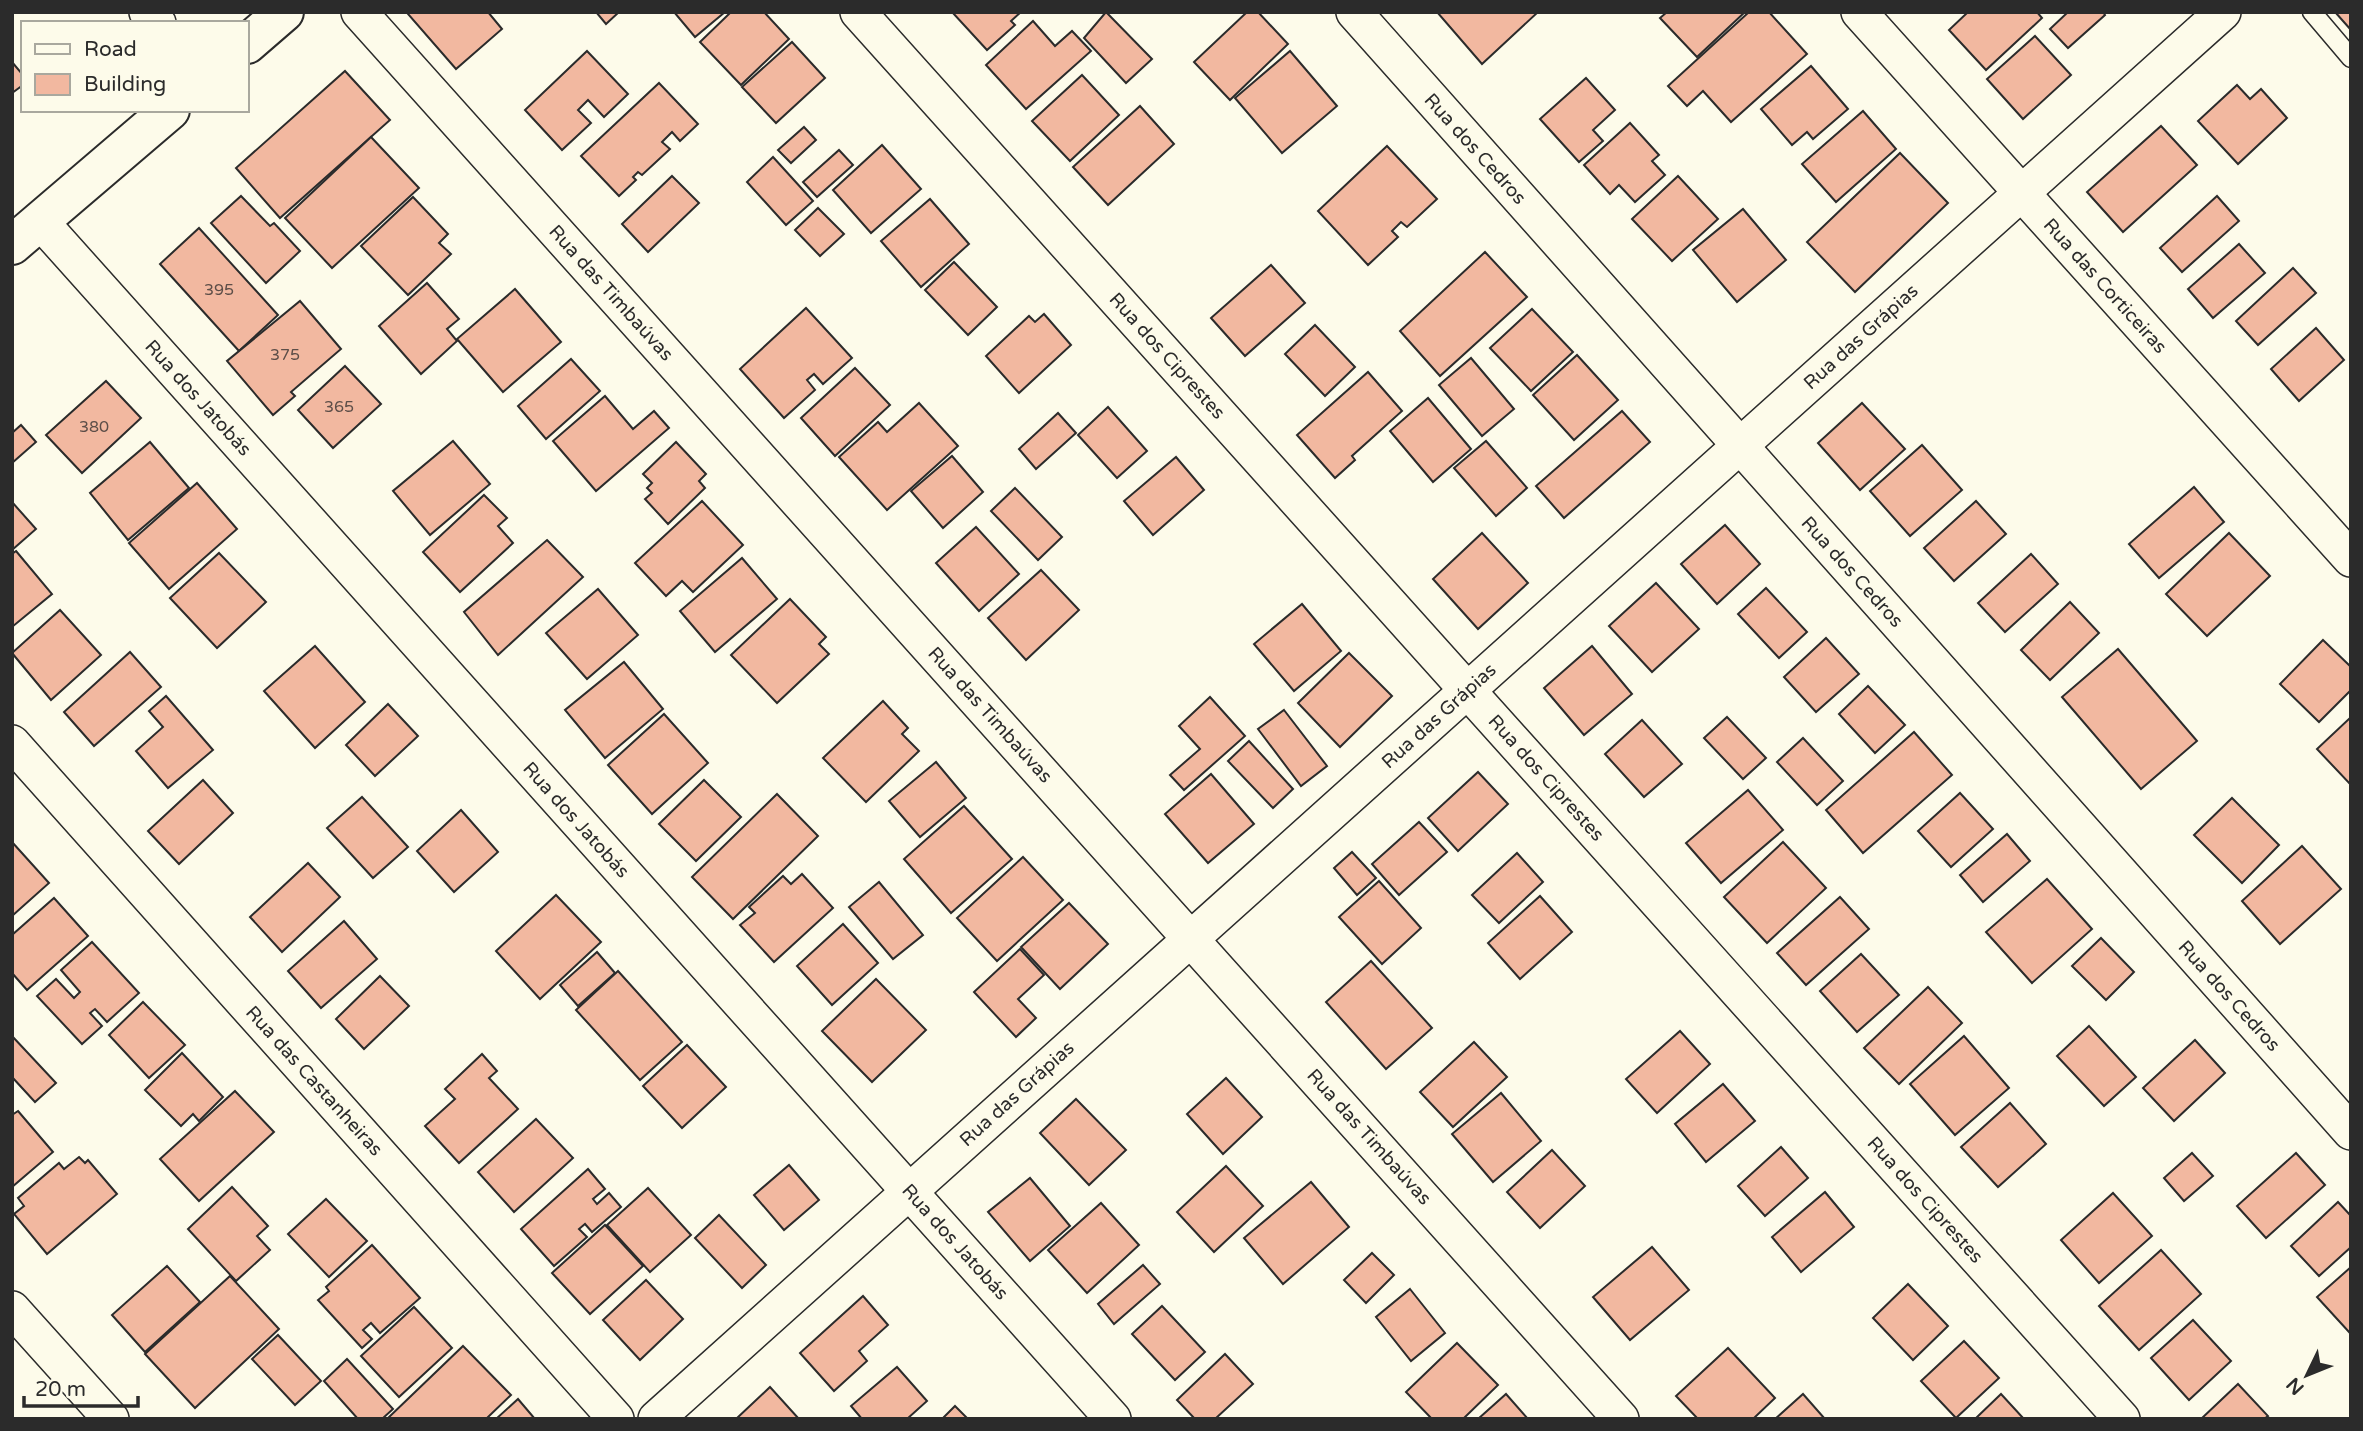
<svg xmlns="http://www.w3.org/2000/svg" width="2363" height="1431" font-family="'Varela Round',sans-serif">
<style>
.building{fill:#f2b8a0;stroke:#2b2b2b;stroke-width:2}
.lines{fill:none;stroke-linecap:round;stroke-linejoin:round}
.lane-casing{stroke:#2b2b2b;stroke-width:21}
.street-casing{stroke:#2b2b2b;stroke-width:38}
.secondary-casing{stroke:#2b2b2b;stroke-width:42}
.lane{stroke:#fdfbea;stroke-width:18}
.street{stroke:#fdfbea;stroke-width:35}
.secondary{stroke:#fdfbea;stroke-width:38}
.labels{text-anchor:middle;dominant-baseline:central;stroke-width:5;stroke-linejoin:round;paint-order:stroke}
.number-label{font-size:16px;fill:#5d4e48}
.street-label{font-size:19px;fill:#2b2b2b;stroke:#fdfbea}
</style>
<rect width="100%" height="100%" fill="#fdfbea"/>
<!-- building -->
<g class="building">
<polygon points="411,12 488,12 502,29 456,69 408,14"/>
<polygon points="596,12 619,12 606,24"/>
<polygon points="674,12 725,12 695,37"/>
<polygon points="731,12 764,12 789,39 741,85 700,42"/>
<polygon points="952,12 1021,12 1011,21 1015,25 987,50"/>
<polygon points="1106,12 1152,59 1126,83 1084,38"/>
<polygon points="1247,12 1258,12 1288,44 1230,100 1194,62"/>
<polygon points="1437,12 1538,12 1482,64"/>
<polygon points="1667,12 1745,12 1697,57 1660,18"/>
<polygon points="1749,12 1769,12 1807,54 1731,122 1703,91 1687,106 1668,86"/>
<polygon points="1968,12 2037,12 2042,18 1986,70 1949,30"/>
<polygon points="2068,12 2103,12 2105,15 2068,48 2050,29"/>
<polygon points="2335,12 2351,12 2351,30"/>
<polygon points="1033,21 1055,46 1072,31 1091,51 1026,109 986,65"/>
<polygon points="2035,36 2071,75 2023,119 1987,79"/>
<polygon points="792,42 825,78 776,123 742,87"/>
<polygon points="587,51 628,94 604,117 588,100 578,110 591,123 562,150 525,110"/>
<polygon points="1290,51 1337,106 1282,153 1235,98"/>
<polygon points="12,62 23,75 23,85 12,93"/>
<polygon points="1811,66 1848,109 1813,139 1807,132 1792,145 1761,109"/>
<polygon points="345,71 390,120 280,218 236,168"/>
<polygon points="1082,75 1119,115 1070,161 1032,121"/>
<polygon points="1586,78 1615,110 1593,130 1603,141 1579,162 1540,119"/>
<polygon points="659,83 698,124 680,141 672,132 662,142 670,149 642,175 638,172 633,177 636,180 619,196 581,156"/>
<polygon points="2237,85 2250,99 2261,89 2287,118 2238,164 2198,121"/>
<polygon points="1140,106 1174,144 1108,205 1073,167"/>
<polygon points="1863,111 1896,149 1836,202 1802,164"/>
<polygon points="1630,123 1659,155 1652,161 1665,175 1635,202 1619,185 1610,194 1584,165"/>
<polygon points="2161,126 2197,165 2123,232 2087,192"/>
<polygon points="804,127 816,140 791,163 778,150"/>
<polygon points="371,137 419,188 332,268 285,218"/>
<polygon points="882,145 921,189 871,233 833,190"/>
<polygon points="1387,146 1437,199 1407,227 1401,222 1392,231 1398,237 1368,265 1318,211"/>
<polygon points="839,150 853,165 817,197 803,182"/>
<polygon points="1900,153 1948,203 1855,292 1807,242"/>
<polygon points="773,157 813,201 786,225 747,182"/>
<polygon points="672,176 699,203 648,252 622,224"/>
<polygon points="1678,176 1718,219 1672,261 1632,219"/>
<polygon points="241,196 270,226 274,223 300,251 266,283 211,223"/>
<polygon points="2217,196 2239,221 2182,272 2160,248"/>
<polygon points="413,197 448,234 439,243 451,254 408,295 361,246"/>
<polygon points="930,199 969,244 921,287 881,241"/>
<polygon points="818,208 844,234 820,256 795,230"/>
<polygon points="1743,209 1786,260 1737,302 1693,250"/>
<polygon points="199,228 278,315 239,351 160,264"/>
<polygon points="2239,244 2265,273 2213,318 2188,289"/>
<polygon points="1485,252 1527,297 1440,376 1400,331"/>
<polygon points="954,262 997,307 968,335 925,290"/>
<polygon points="1271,265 1305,303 1245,356 1211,318"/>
<polygon points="2293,268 2316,293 2258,345 2236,321"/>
<polygon points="427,283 459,319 447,329 457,341 421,374 379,326"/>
<polygon points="515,289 561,342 503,392 457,339"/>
<polygon points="300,301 341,349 291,392 295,396 273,415 227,361"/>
<polygon points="806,308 852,358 823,384 814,374 807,380 815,390 784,418 740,369"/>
<polygon points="1532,309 1573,352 1531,391 1490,348"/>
<polygon points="1044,314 1071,345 1019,393 986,356 1029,316 1035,322"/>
<polygon points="1315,325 1355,367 1325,396 1285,354"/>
<polygon points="2316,328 2344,360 2299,401 2271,369"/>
<polygon points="1577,355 1618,400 1574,440 1533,395"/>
<polygon points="1471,358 1514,409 1482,436 1439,385"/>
<polygon points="571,359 600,391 546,439 518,406"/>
<polygon points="345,366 381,404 333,448 298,410"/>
<polygon points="855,368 890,405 835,456 801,418"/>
<polygon points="1368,372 1402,411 1352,456 1355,460 1335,478 1297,435"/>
<polygon points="106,381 141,418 82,473 46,435"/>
<polygon points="605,396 633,429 654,411 669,428 596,491 553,441"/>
<polygon points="1428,398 1471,449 1433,482 1390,431"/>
<polygon points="919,403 958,446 887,510 839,457 878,422 887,432"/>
<polygon points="1862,403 1905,449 1860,490 1818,443"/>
<polygon points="1108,407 1147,451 1117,478 1078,435"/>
<polygon points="1622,411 1650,442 1564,518 1536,486"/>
<polygon points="1058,413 1076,433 1036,469 1019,449"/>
<polygon points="21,425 36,442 12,463 12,433"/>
<polygon points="453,441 490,484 430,535 393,491"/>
<polygon points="1486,441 1527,488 1496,516 1454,468"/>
<polygon points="150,442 189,488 128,540 90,493"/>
<polygon points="676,442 706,474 699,481 705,488 668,524 645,499 652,493 647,488 652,483 643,474"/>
<polygon points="1922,445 1962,490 1910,536 1870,491"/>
<polygon points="952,456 983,492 943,528 911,491"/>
<polygon points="1176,457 1204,490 1153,535 1124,501"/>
<polygon points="197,483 237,529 169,589 129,543"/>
<polygon points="2194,487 2224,522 2159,578 2129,544"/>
<polygon points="1015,488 1062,537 1038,560 991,511"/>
<polygon points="484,495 507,518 498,526 513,543 460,592 423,552"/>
<polygon points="702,501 743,545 693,592 682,581 666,596 635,563"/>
<polygon points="1976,501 2006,534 1954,581 1924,548"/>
<polygon points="12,502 36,529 12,550"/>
<polygon points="1725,525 1760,564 1717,604 1681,564"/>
<polygon points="976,527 1019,574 979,611 936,563"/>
<polygon points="1482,533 1528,583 1478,629 1433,579"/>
<polygon points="2229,533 2270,576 2207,636 2166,594"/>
<polygon points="547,540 583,577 498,655 464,612"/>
<polygon points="16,551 52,594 12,627 12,554"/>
<polygon points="219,553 266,602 217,648 170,598"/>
<polygon points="2031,554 2058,584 2005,632 1978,603"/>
<polygon points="742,558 777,599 715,652 680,611"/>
<polygon points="1041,570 1079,610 1026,660 988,618"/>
<polygon points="1656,583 1699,629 1652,672 1609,626"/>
<polygon points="1766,588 1807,632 1779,658 1738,614"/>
<polygon points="598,589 638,635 587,679 546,633"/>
<polygon points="790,599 826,637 819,644 829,654 777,703 731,655"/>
<polygon points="2070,602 2099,633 2050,680 2021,650"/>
<polygon points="1302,604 1341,651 1294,691 1254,644"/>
<polygon points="60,610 101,655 51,700 12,653"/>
<polygon points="1826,638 1859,674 1816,712 1784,677"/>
<polygon points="2323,640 2351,667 2351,690 2319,722 2280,684"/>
<polygon points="315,646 365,702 315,748 264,691"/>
<polygon points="1592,646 1632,694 1584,735 1544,688"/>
<polygon points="2118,649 2197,741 2141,789 2062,697"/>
<polygon points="130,652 161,687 94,746 64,712"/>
<polygon points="1349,653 1392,696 1340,747 1298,703"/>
<polygon points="624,662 663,709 605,758 565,710"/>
<polygon points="1868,686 1905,725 1875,753 1839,714"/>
<polygon points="166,696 213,750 168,788 136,751 163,727 149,711"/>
<polygon points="1210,697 1245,736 1184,790 1170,775 1200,749 1179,726"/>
<polygon points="883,701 908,728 902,734 919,751 866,802 823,758"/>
<polygon points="388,704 418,736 375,776 346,745"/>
<polygon points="1284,710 1327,766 1301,786 1258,729"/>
<polygon points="664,714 708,763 652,814 608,765"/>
<polygon points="1727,717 1766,758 1743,779 1704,738"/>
<polygon points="2351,717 2351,785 2317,749"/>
<polygon points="1642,720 1682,764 1644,797 1605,754"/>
<polygon points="1914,732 1952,775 1863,853 1826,810"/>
<polygon points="1803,738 1843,781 1817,805 1777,762"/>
<polygon points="1249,741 1293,789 1273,808 1228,761"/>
<polygon points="936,762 966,798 920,837 889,801"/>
<polygon points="1478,772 1508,804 1458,851 1428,818"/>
<polygon points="1211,774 1254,824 1208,863 1165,814"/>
<polygon points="203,780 233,813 179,864 148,831"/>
<polygon points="704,780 741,817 696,861 659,824"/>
<polygon points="1748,790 1783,830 1721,883 1686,843"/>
<polygon points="1960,793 1993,829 1951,867 1918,831"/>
<polygon points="777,794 818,836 733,919 692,877"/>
<polygon points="362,797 408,847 373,878 327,828"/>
<polygon points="2232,798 2279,845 2242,883 2194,835"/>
<polygon points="964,806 1012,859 951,913 904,859"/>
<polygon points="461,810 498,852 454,892 417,851"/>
<polygon points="1419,822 1447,852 1399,895 1372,864"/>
<polygon points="2007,834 2030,861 1983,902 1960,875"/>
<polygon points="12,842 49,883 12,916"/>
<polygon points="1783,842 1826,888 1767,943 1724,897"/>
<polygon points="2302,846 2341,889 2280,944 2242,901"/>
<polygon points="1352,852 1376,878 1357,895 1334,868"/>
<polygon points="1517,853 1543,882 1499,923 1472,895"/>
<polygon points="1023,857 1063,900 997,961 957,918"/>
<polygon points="308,863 340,897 282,952 250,917"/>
<polygon points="802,874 833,908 774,962 740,925 755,913 749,907 783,876 791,884"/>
<polygon points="2047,879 2092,929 2032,983 1986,932"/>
<polygon points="1379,881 1421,928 1382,964 1339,917"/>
<polygon points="879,882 923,935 893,959 849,907"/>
<polygon points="556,895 601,942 540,999 496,951"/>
<polygon points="1540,896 1572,932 1520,979 1488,943"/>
<polygon points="1840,897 1869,929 1806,985 1777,953"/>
<polygon points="54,898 88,936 27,990 12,973 12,935"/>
<polygon points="1069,903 1108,944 1060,989 1021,947"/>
<polygon points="344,921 377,959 321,1008 288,971"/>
<polygon points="843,924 878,963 832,1005 797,966"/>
<polygon points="2101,938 2134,972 2106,1000 2072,966"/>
<polygon points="92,942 139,993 107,1022 95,1009 90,1013 102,1026 82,1044 37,996 56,979 74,998 80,992 61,970"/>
<polygon points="1020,949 1044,975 1018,999 1036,1018 1016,1037 974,992"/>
<polygon points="597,952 615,973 578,1006 560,985"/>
<polygon points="1861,954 1899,995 1857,1032 1820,991"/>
<polygon points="1371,961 1432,1028 1386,1069 1326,1002"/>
<polygon points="618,971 682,1042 640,1080 576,1010"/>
<polygon points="380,976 409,1006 364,1049 336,1019"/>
<polygon points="876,979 926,1030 872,1082 822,1031"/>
<polygon points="1928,987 1962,1023 1899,1084 1864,1048"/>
<polygon points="143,1002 185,1045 149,1078 109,1035"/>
<polygon points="2089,1026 2136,1077 2104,1106 2057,1056"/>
<polygon points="1680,1031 1710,1064 1657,1113 1626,1079"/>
<polygon points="12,1036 56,1083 35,1102 12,1077"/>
<polygon points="1964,1036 2009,1088 1955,1135 1910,1084"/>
<polygon points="2195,1040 2225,1073 2174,1121 2143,1088"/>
<polygon points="1474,1042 1507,1077 1453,1127 1420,1092"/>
<polygon points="687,1045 726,1087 682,1128 643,1086"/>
<polygon points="182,1053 223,1097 199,1121 193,1114 181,1126 145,1090"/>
<polygon points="482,1054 497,1071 489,1078 518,1109 459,1163 425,1126 455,1099 445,1089"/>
<polygon points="1226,1078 1262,1117 1223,1154 1187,1114"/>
<polygon points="1723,1084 1755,1121 1706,1162 1675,1124"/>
<polygon points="235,1091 274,1132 199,1201 160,1159"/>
<polygon points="1501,1093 1541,1141 1493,1182 1452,1134"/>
<polygon points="1076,1099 1126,1150 1089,1185 1040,1133"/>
<polygon points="2010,1103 2046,1144 1998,1187 1961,1147"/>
<polygon points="18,1111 53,1152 12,1187 12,1115"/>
<polygon points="536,1119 573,1158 514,1212 478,1172"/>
<polygon points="1781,1147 1808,1178 1765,1216 1738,1186"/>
<polygon points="1552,1150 1585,1186 1540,1228 1507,1192"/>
<polygon points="2192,1153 2213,1176 2184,1201 2164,1178"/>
<polygon points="2296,1153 2325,1185 2266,1238 2237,1206"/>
<polygon points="79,1157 85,1163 88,1160 117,1194 47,1254 14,1214 24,1206 18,1198 59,1163 64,1169"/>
<polygon points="789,1165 819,1200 784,1230 754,1195"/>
<polygon points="1226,1166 1263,1206 1214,1252 1177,1212"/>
<polygon points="588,1169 605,1189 593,1199 597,1204 609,1193 621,1207 592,1232 585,1224 579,1229 587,1237 554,1266 521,1229"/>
<polygon points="1030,1178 1070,1226 1030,1261 988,1212"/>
<polygon points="1311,1182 1349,1227 1283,1284 1244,1238"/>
<polygon points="232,1187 268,1226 257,1236 270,1250 236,1281 188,1229"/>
<polygon points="648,1188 691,1235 650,1272 607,1225"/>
<polygon points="1825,1192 1854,1227 1801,1272 1772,1237"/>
<polygon points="2113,1193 2152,1236 2099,1283 2061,1240"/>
<polygon points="326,1199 367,1241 329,1277 288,1234"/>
<polygon points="2338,1202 2351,1216 2351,1247 2319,1276 2291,1246"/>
<polygon points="1101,1203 1139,1245 1087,1293 1048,1250"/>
<polygon points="719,1215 766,1265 742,1288 695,1238"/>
<polygon points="605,1225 643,1266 590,1314 552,1273"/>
<polygon points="372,1245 420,1298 380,1333 371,1323 363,1330 372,1339 362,1348 318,1300 329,1291 326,1287"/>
<polygon points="1652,1247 1689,1290 1630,1340 1593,1297"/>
<polygon points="2161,1250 2201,1294 2139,1350 2099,1306"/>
<polygon points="1372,1253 1394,1275 1366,1303 1344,1280"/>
<polygon points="1143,1265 1160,1284 1114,1324 1098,1304"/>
<polygon points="167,1266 200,1302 145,1352 112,1315"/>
<polygon points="2351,1267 2351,1330 2349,1332 2317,1297"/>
<polygon points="230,1276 279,1329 195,1408 145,1354"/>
<polygon points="646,1280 683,1319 640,1360 603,1320"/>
<polygon points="1908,1284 1948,1326 1913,1360 1873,1318"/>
<polygon points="1410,1289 1445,1333 1411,1361 1376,1317"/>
<polygon points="863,1296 888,1325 859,1351 867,1361 834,1391 800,1353"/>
<polygon points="1162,1306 1205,1352 1175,1380 1132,1334"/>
<polygon points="414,1307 452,1348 399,1397 361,1356"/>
<polygon points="2193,1320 2231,1361 2189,1400 2151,1358"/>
<polygon points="278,1335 321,1381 295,1405 252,1359"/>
<polygon points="1964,1341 1999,1378 1956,1418 1921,1381"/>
<polygon points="1457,1343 1498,1385 1463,1419 1432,1419 1406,1392"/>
<polygon points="463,1346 511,1395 486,1419 387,1419"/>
<polygon points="1728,1348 1775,1398 1753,1419 1698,1419 1676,1396"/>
<polygon points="1225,1354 1253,1384 1215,1419 1195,1419 1177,1400"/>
<polygon points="347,1359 393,1409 382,1419 358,1419 324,1381"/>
<polygon points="897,1367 927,1401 907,1419 862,1419 851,1406"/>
<polygon points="2238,1384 2268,1416 2264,1419 2201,1419"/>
<polygon points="770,1387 799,1419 736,1419"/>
<polygon points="1506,1394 1528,1419 1478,1419"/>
<polygon points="1803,1394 1825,1419 1775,1419"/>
<polygon points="2001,1394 2024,1419 1975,1419"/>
<polygon points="518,1399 535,1419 496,1419"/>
<polygon points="955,1406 968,1419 942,1419"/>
</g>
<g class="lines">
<defs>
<polyline id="lane" points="2312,12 2351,58"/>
<g id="street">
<polyline points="147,12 158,23"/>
<polyline points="359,12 1621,1419"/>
<polyline points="858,12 2122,1419"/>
<polyline points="1354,12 2351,1132"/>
<polyline points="1859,12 2351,559"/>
<polyline points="40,221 1113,1419"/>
<polyline points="12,743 616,1419"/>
<polyline points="12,1309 111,1419"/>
<polyline points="656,1419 2223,12"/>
</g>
<g id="secondary">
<polyline points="247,44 284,12"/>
<polyline points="12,245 170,110"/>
</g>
</defs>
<!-- lane casing -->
<use href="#lane" class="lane-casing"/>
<!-- street casing -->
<use href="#street" class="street-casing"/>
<!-- secondary casing -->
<use href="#secondary" class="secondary-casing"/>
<!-- lane -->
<use href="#lane" class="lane"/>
<!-- street -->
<use href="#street" class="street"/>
<!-- secondary -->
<use href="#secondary" class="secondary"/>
</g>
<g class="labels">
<!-- number labels -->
<g class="number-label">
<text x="219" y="290">395</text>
<text x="285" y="355">375</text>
<text x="339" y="407">365</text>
<text x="94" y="427">380</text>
</g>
<!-- street labels -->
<g class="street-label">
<text transform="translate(1475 149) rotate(48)">Rua dos Cedros</text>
<text transform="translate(2105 286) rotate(48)">Rua das Corticeiras</text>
<text transform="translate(611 293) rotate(48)">Rua das Timbaúvas</text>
<text transform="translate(1861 337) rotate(-42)">Rua das Grápias</text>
<text transform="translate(1167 356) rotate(48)">Rua dos Ciprestes</text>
<text transform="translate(198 398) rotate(48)">Rua dos Jatobás</text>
<text transform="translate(1852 572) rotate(48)">Rua dos Cedros</text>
<text transform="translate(990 715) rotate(48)">Rua das Timbaúvas</text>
<text transform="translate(1439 716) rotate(-42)">Rua das Grápias</text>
<text transform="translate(1546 778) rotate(48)">Rua dos Ciprestes</text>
<text transform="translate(576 820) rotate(48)">Rua dos Jatobás</text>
<text transform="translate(2229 996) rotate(48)">Rua dos Cedros</text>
<text transform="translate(314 1081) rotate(48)">Rua das Castanheiras</text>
<text transform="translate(1017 1094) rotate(-42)">Rua das Grápias</text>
<text transform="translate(1369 1137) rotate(48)">Rua das Timbaúvas</text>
<text transform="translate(1925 1200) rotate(48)">Rua dos Ciprestes</text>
<text transform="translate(955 1242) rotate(48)">Rua dos Jatobás</text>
</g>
</g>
<!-- border -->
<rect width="2363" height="1431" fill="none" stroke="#2b2b2b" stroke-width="28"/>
<!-- legend -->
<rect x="21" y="21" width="228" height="91" fill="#fdfbea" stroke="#a9a89e" stroke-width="2"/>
<rect x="35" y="44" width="35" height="10" fill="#fdfbea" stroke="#a9a89e" stroke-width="2"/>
<text x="84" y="56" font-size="21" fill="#2b2b2b">Road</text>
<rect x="35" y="74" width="35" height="21" fill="#f2b8a0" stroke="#a9a89e" stroke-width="2"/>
<text x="84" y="91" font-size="21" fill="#2b2b2b">Building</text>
<!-- north arrow -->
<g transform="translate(2307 1375) rotate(227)" stroke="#fdfbea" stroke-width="5" paint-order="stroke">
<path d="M0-5L12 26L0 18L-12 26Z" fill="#2b2b2b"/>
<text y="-10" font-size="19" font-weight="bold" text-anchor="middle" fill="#2b2b2b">N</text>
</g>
<!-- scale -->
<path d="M24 1396v10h114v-10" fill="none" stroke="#2b2b2b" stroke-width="3.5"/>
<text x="35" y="1396" font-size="21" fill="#2b2b2b" stroke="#fdfbea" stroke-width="5" paint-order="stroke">20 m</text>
</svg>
